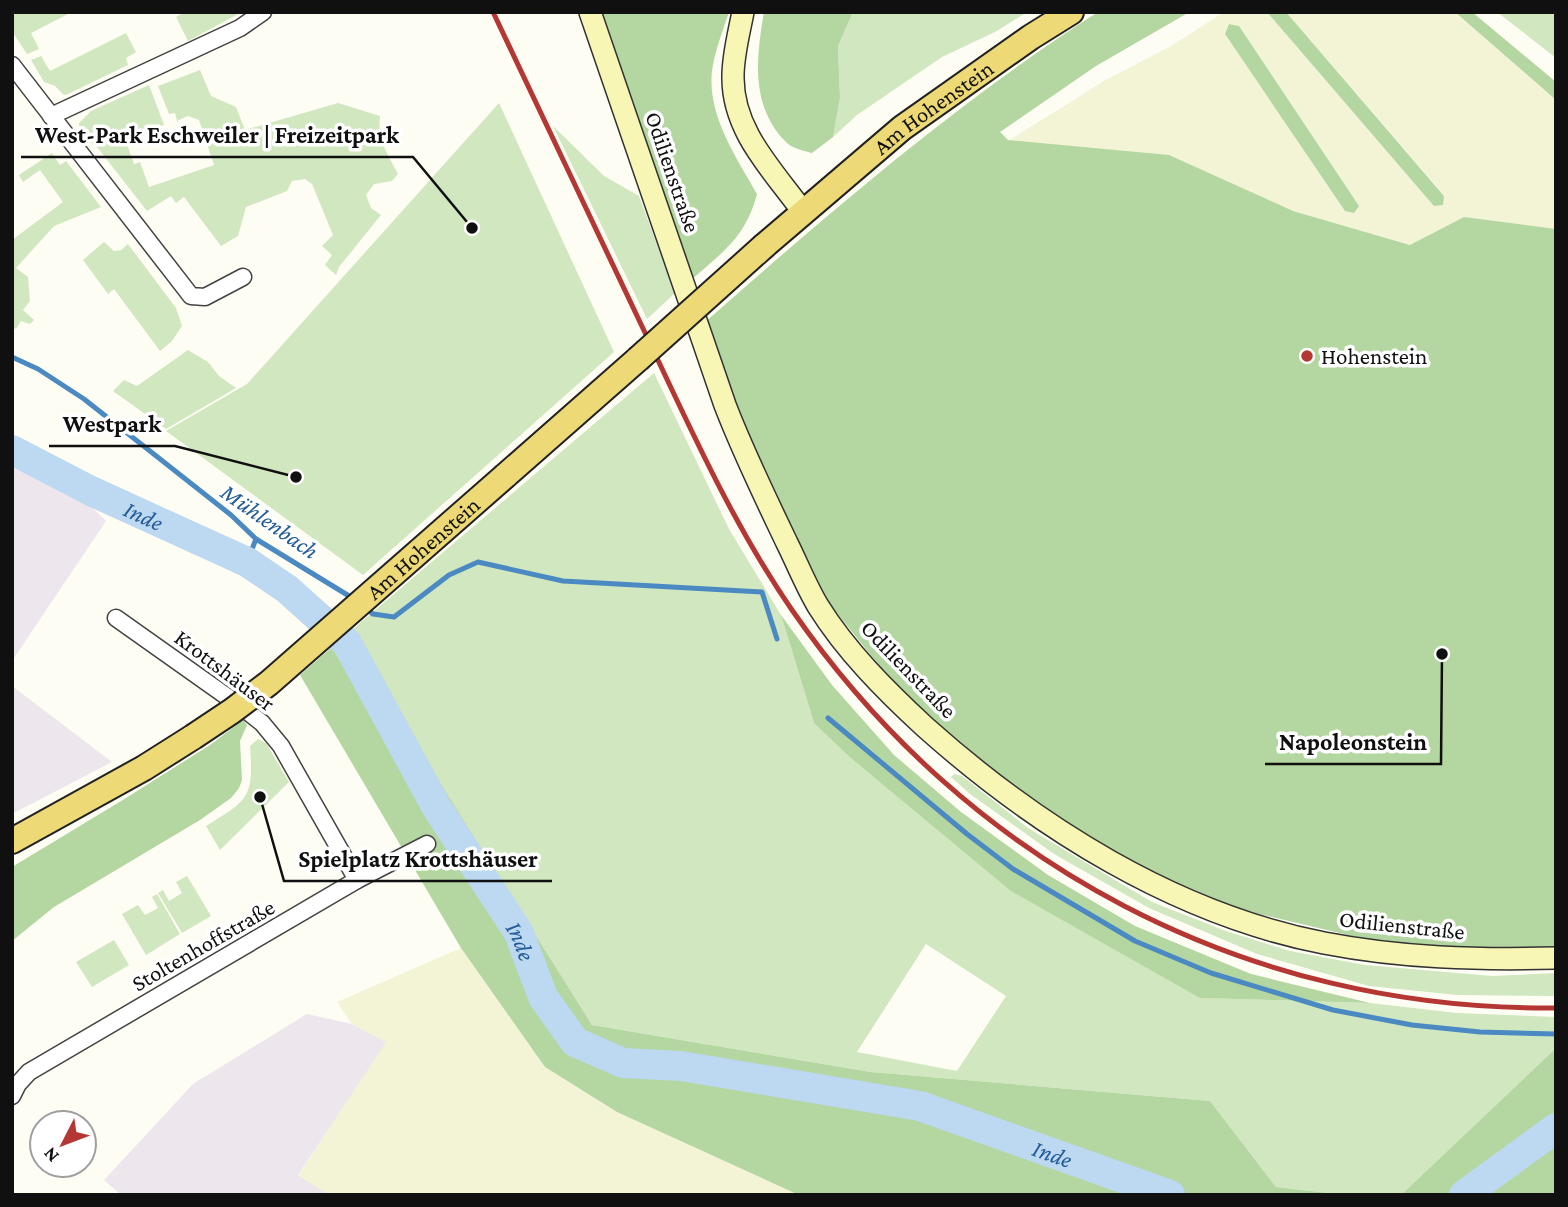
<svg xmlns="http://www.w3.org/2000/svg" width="1568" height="1207" font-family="'Crimson Pro',serif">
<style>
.industrial{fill:#ede6ed}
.farmland{fill:#f3f3d5;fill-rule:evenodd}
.green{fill:#d1e7bf;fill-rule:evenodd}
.forest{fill:#b4d6a0}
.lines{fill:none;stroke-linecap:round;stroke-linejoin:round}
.stream{stroke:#4a89c2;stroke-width:5}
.river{stroke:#bdd9f1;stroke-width:30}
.street-casing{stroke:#434343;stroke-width:19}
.secondary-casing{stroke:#323232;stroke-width:24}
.primary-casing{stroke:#212121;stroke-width:28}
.street{stroke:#fff;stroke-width:16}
.secondary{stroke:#f8f6b5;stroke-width:21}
.primary{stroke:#edd975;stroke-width:24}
.rail{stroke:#b53733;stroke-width:5}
.primary-bridge-casing{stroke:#212121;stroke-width:28;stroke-linecap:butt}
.primary-bridge{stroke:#edd975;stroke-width:24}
.poi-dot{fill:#b53733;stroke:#fff;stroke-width:2.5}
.labels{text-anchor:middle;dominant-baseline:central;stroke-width:7;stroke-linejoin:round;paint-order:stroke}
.street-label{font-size:23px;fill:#101010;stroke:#fff}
.poi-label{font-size:23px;fill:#101010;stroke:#fff;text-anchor:start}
.water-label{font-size:24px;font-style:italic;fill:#235c98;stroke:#fff}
.leader{fill:none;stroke:#101010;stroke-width:2.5}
.callout-dot{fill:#101010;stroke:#fff;stroke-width:2.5}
.callout-label{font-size:24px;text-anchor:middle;font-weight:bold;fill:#101010;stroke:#fff;stroke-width:7;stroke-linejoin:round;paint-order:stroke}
</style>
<rect width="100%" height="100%" fill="#fefdf4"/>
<!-- industrial -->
<g class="industrial">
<polygon points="12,468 78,494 106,521 12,661"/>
<polygon points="12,686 112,762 12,814"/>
<polygon points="307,1014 352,1024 387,1042 298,1175 330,1195 121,1195 104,1180 193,1084"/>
</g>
<!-- farmland -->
<g class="farmland">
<path d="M1224,12H1267L1434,205H1442L1444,195L1286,12H1455L1556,100V229L1464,217L1411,245L1293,211L1008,141L1104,81L1171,46ZM1229,24L1239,26L1359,206L1345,211L1225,34Z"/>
<polygon points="461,948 545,1067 617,1112 799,1195 330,1195 298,1176 386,1042 352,1024 337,1002"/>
</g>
<!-- green -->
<g class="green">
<polygon points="12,12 72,12 31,33 39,49 27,54 12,31"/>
<polygon points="185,12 242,12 188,41 176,17"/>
<polygon points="853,12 1027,12 995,32 942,57 857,115 833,137 840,98 838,46"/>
<polygon points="1497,12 1556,12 1556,58"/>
<polygon points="126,33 136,52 126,58 128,65 68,94 64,95 55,86 44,82 31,60 41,56 50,71"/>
<path d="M200,70L211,96L236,107L245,130L338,103L380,116C377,139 387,154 398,174L392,181L374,184L366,195L371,208L381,215L339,267L336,275L325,265L332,255L322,246L333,235L312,184L305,179L292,181L287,191L246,207L238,236L221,246L184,197L176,203L171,196L147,211L97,147L84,138L80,131L79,123L91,111L149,85L164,125L125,139L134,164L140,162L149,187L214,165L199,120L188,116L177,121L175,113L169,114L158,86Z"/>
<polygon points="499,103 614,352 363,575 166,431 247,384"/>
<polygon points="553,126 604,176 639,196 675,293 647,319"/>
<polygon points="52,153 60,165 66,161 101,207 54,226 16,268 28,277 30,301 23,310 34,320 30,324 21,321 16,329 12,327 12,240 63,202 40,170 23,182 19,175"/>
<polygon points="104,242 114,251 121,250 128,244 176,308 182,326 172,341 160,351 114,289 108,294 83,260"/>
<polygon points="188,350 208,362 219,376 236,388 166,429 113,391 124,380 137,386"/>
<path d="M654,373L729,529L781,615L814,723L1200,998L1370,1003L1457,1013L1556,1017V1048L1401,1195H1346L1276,1187L1210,1101L871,1072L592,1025L347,634ZM926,944L1006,996L957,1071L857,1052Z"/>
<path d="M258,739L266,743L289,782L220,850L206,826C248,800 254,798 250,746Z"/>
<polygon points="954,774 962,776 1028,828 1083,861 1152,902 1226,931 1290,951 1365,965 1492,976 1556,973 1556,996 1457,995 1369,986 1257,954 1149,908 1054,854 970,794 951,777"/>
<polygon points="187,876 211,916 182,933 158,893 163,890 169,901 182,893 176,882"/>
<polygon points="157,894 180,934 146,955 122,914 138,905 145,915 158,908 152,897"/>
<polygon points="114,940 129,965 92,987 76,962"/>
</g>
<!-- forest -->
<g class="forest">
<path d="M602,12H729C723,30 716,48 713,65C704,111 736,157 757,194C745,239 722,252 689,282Z"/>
<path d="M764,12H853L838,46L840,98L833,137L812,153C804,151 792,148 787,143C750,107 756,58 764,12Z"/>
<path d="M1098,12L1186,14L1096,66L1000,132L1008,140L1169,155L1293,211L1410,245L1464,217L1556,229V950L1495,953L1369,940L1238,909L1092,845L976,760L902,694L828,602L749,454L704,323C830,212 956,103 1098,12Z"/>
<polygon points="1267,12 1286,12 1444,196 1443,205 1434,206"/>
<polygon points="1455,12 1472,12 1556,82 1556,100"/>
<polygon points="1229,24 1239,26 1359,206 1354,213 1345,211 1225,34"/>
<polygon points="781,615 832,685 894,755 961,812 1048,875 1135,926 1251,974 1370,1003 1200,998 1011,891 851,758 814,723"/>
<polygon points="347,634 592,1025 871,1072 1210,1101 1276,1187 1346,1195 799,1195 617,1112 545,1067 461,948 300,675"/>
<polygon points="243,720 247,725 240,741 242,780 239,788 231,798 200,820 54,907 12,941 12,867 126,798 210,745"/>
<polygon points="1556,1048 1556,1195 1401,1195"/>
</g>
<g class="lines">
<!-- stream -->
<g class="stream">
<polyline points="12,357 38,369 84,399 231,515 256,539 354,599"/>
<polyline points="247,562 256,539"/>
<polyline points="365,607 373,614 394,617 449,575 478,562 563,581 762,592 777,639"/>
<polyline points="828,718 967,834 1013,869 1135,941 1211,973 1333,1010 1412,1025 1480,1032 1556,1034"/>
</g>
<!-- river -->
<g class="river">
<path id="s1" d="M12,450L91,491L247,562L287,589L347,643L437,808L519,933L543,997L575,1042L623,1063L681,1066L920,1106L1170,1195"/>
<polyline points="1464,1195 1556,1128"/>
</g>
<defs>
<g id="street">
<polyline points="12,65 191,296 205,297 243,277"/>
<polyline points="51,116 240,28 263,12"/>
<polyline points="116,618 243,708 262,723 281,746 357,880"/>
<polyline points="12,1096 18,1084 29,1072 357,880 427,844"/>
</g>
<g id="secondary">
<path d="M590,12L725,405C743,452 765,497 787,543C797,563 806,586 818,606C846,651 886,691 925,727C1037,827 1175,914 1324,943C1401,958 1478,960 1556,958"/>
<path d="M743,12C739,33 733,55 733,76C732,131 773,170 803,212"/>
</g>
<g id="primary">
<path id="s2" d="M764,246L902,128L1031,37L1071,12"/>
<polyline points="505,476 638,359"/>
<polyline points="12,841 144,768 193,737"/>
</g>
</defs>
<!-- street casing -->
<use href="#street" class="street-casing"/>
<!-- secondary casing -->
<use href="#secondary" class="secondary-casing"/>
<!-- primary casing -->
<use href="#primary" class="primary-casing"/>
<!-- street -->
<use href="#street" class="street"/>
<!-- secondary -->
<use href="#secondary" class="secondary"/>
<!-- primary -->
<use href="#primary" class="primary"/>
<!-- rail -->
<path class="rail" d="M493,12C544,121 597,230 648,339C692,432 734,526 792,610C968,865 1246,1011 1556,1008"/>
<defs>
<g id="primary-bridge">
<polyline points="638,359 764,246"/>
<path id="s3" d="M193,737L232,711L269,683L505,476"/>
</g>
</defs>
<!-- primary-bridge casing -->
<use href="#primary-bridge" class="primary-bridge-casing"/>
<!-- primary-bridge -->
<use href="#primary-bridge" class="primary-bridge"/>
</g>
<!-- markers -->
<circle class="poi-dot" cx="1307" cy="356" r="7"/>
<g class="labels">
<!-- street labels -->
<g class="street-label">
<text stroke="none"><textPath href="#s2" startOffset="219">Am Hohenstein</textPath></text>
<text transform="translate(673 172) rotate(71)">Odilienstraße</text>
<text stroke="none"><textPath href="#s3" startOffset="298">Am Hohenstein</textPath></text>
<text transform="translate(909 669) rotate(46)">Odilienstraße</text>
<text transform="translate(225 670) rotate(37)">Krottshäuser</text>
<text transform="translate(1402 925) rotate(6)">Odilienstraße</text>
<text transform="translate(203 945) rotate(-30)">Stoltenhoffstraße</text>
</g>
<!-- poi labels -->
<g class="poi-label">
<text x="1321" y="356">Hohenstein</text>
</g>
<!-- water labels -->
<g class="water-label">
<text stroke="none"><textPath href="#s1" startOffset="147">Inde</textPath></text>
<text transform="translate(270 521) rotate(35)">Mühlenbach</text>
<text stroke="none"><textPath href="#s1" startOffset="735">Inde</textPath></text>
<text stroke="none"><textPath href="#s1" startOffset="1344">Inde</textPath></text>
</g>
</g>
<!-- callouts -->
<path class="leader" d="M472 228L413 157H21M296 477L175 446H49M1442 654L1441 764H1265M260 797L284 881H552"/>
<g class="callout-dot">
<circle cx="472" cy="228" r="7"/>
<circle cx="296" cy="477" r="7"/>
<circle cx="1442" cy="654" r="7"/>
<circle cx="260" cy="797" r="7"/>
</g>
<g class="callout-label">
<text x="217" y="143">West-Park Eschweiler | Freizeitpark</text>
<text x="112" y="432">Westpark</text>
<text x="1353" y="750">Napoleonstein</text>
<text x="418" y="867">Spielplatz Krottshäuser</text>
</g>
<!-- border -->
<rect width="1568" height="1207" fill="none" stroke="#101010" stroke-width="28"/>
<!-- north arrow -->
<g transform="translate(63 1144) rotate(228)"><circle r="33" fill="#ffffff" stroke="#9f9f9f" stroke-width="2"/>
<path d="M0-5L12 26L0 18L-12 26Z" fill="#b53733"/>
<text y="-10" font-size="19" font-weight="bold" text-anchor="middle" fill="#101010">N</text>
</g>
</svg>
